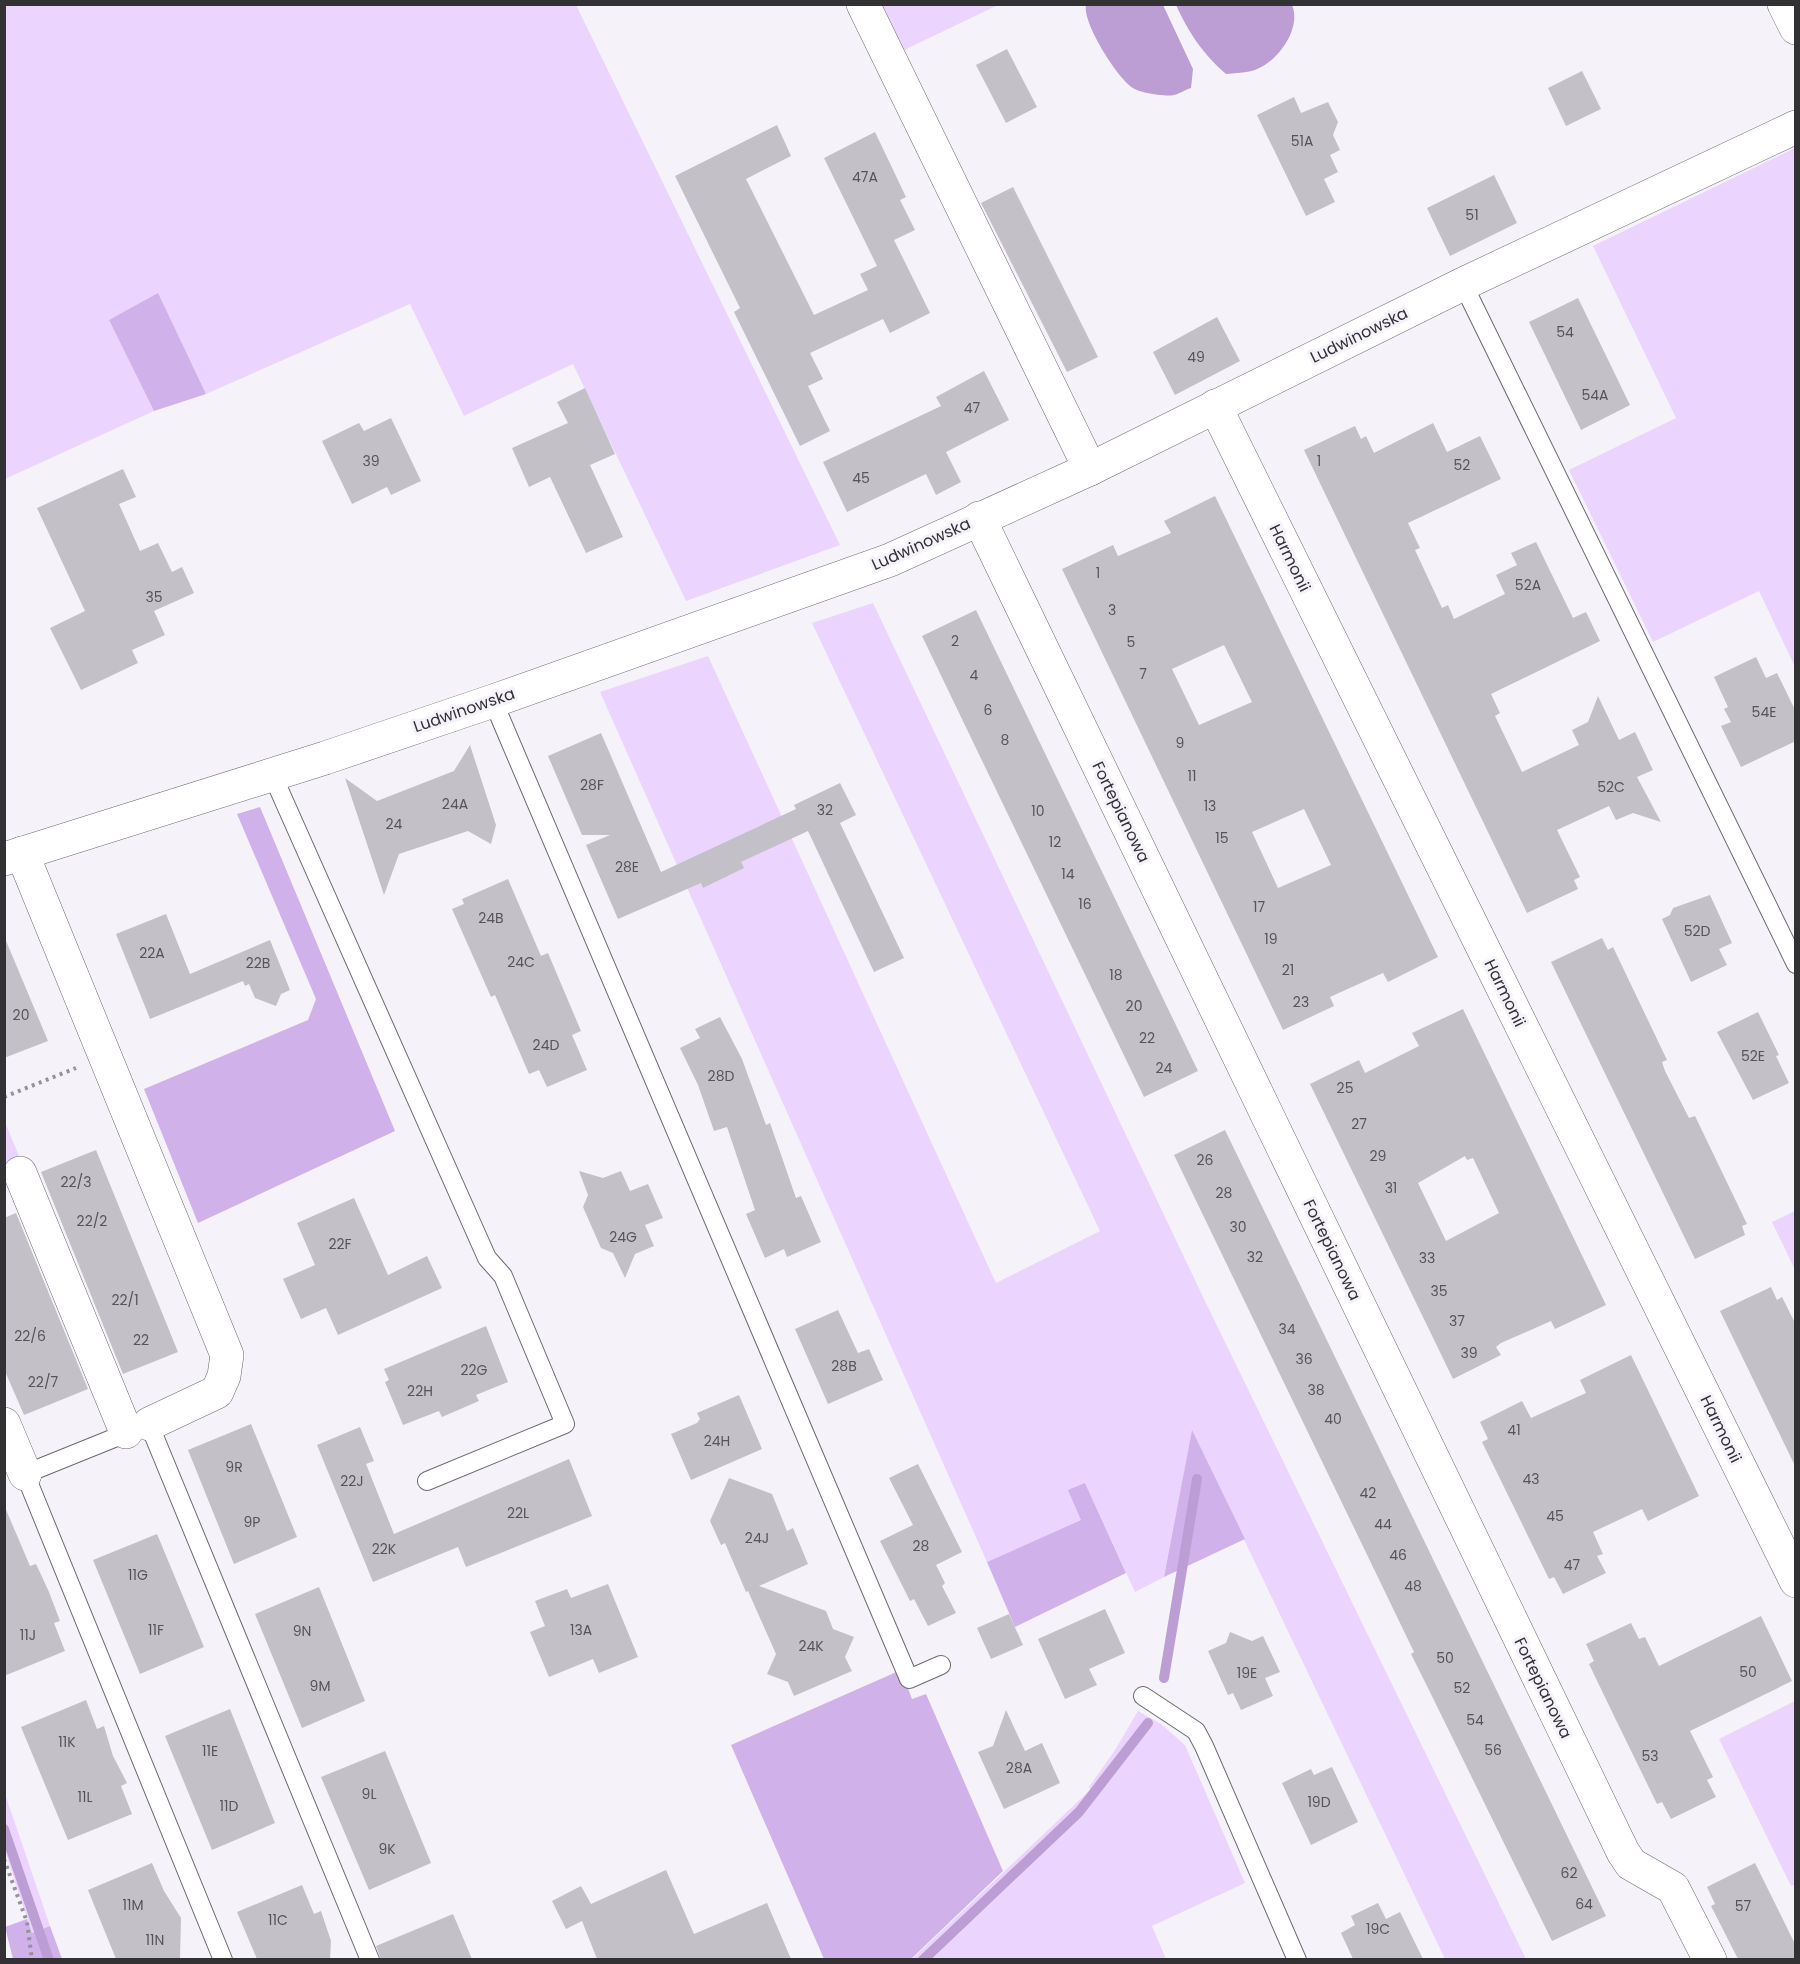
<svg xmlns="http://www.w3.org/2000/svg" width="1800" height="1964" font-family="Poppins,sans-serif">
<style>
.green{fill:#ebd4fe}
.forest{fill:#d0b1e9}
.water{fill:#bc9ed5}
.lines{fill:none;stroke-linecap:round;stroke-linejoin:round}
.stream{stroke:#bc9ed5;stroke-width:10}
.building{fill:#c4c0c8;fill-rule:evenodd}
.lane-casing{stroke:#6c6970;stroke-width:20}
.street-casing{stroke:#6c6970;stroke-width:34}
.path{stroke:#959298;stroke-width:4;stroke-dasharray:3 4.5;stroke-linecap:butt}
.lane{stroke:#fff;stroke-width:18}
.street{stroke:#fff;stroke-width:33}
.labels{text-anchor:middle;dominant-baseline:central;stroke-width:6;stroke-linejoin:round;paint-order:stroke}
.number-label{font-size:14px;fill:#565559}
.street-label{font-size:16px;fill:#323134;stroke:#f6f2fa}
</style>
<rect width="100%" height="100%" fill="#f6f2fa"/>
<!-- green -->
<g class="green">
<polygon points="4,5 576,5 840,545 686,601 573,364 464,416 410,304 206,394 158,294 109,320 154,411 5,479"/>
<polygon points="877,5 998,5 900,52"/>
<polygon points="1795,148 1795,667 1759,591 1653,642 1569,470 1676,418 1593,246"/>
<polygon points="873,603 1204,1299 1526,1959 1445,1959 1192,1431 1164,1577 1135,1592 1085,1483 1081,1520 987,1562 600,692 708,656 996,1283 1100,1231 812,623"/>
<polygon points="4,1120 22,1163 4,1170"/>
<polygon points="1795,1211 1795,1270 1772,1222"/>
<polygon points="1795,1701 1796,1884 1791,1886 1719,1739"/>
<polygon points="1138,1711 1161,1724 1185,1745 1245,1883 1152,1926 1166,1959 911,1960 1090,1790 1089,1787 1115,1750"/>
<polygon points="4,1791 50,1926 32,1933 5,1851"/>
</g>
<!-- forest -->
<g class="forest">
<polygon points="158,293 206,394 154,411 109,320"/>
<polygon points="260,807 395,1131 198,1223 144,1089 308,1020 316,999 237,814"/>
<polygon points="1192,1430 1245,1539 1164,1577"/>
<polygon points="1085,1483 1126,1573 1015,1627 987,1562 1081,1520 1068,1490"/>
<polygon points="901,1670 912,1699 926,1694 1003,1871 911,1959 824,1959 731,1745"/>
<polygon points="27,1919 32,1933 50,1926 62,1959 13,1959 5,1927"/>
</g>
<!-- water -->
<g class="water">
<path d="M1086,5H1163L1193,69L1191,88C1185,90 1179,94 1174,95C1166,97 1140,93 1133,88C1117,78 1082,22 1086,5Z"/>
<path d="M1176,5H1292C1302,28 1278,62 1255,70C1246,73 1235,73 1226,74C1202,53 1189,33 1176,5Z"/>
</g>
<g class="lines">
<!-- stream -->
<g class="stream">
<polyline points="1164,1678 1197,1479"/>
<polyline points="4,1829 49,1960"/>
<polyline points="923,1960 1079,1812 1148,1723"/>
</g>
</g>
<!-- building -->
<g class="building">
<polygon points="1007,49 1037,107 1006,123 976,65"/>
<polygon points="1582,71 1601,109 1566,126 1548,88"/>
<polygon points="1294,97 1301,113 1328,102 1338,122 1333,135 1340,150 1330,155 1338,172 1324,179 1335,202 1306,216 1257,115"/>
<polygon points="777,125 791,156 746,179 814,315 868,290 860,274 877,266 824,158 875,132 906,197 900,200 915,230 894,240 930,313 890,333 883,319 810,353 823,379 808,386 830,431 800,446 734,312 740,308 675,176"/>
<polygon points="1494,175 1517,223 1450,256 1427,208"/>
<polygon points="1013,187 1098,357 1067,372 981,203"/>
<polygon points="1578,298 1630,405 1581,430 1529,322"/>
<polygon points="1217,317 1240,361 1175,395 1153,352"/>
<polygon points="984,371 1009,420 946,452 961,482 936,495 926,474 847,512 823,462 941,406 936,397"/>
<polygon points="585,388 615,454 590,465 623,537 586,553 550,477 529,487 512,448 568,423 557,402"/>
<polygon points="391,418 421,481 391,495 387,487 352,504 322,441 359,423 364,431"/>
<polygon points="1433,423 1447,452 1480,436 1501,479 1408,523 1420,548 1415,550 1442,608 1448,605 1454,619 1505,594 1496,575 1517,565 1511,553 1536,542 1573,618 1586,612 1600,641 1491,694 1500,713 1495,716 1522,772 1579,745 1572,730 1588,722 1598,696 1619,740 1635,732 1653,770 1637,777 1661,822 1633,813 1616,820 1609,806 1557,830 1580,877 1574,880 1578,889 1527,913 1304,450 1355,426 1361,439 1366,436 1374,453"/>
<polygon points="123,469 136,497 119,504 140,551 158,543 172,572 182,567 194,593 154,611 165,635 132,650 138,663 81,690 50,628 85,611 37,508"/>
<path d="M1215,496L1438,957L1388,982L1383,973L1330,997L1334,1006L1283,1030L1062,569L1113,545L1118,556L1171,533L1164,521ZM1224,645L1252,702L1199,725L1172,669ZM1304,809L1331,865L1278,888L1252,832Z"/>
<polygon points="976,610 1198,1071 1144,1097 922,636"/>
<polygon points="1756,657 1766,678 1777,673 1796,712 1796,741 1741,767 1721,726 1731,722 1724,709 1728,707 1714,677"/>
<polygon points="601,733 661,872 796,809 794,805 840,783 856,815 840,823 904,958 874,972 808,831 741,862 744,868 703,888 701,883 618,919 586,845 610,835 582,835 548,756"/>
<polygon points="470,745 496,825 491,844 468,831 399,854 384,895 345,778 377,801 454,771"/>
<polygon points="508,879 541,956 548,953 581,1031 572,1035 587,1070 547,1087 539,1070 529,1074 495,995 491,997 452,909 464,904 462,899"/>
<polygon points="1710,895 1732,943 1719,949 1727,965 1691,982 1662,919 1670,915 1673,908"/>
<polygon points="166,914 190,974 270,940 290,990 281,994 276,1006 255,998 249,984 245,986 243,981 150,1019 116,934"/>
<polygon points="4,936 48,1041 4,1058"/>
<polygon points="1602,938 1608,950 1613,947 1667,1060 1662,1062 1665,1071 1689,1118 1695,1116 1747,1224 1742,1226 1745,1235 1695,1259 1551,962"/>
<path d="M1463,1009L1606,1305L1555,1329L1551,1321L1501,1343L1496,1347L1501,1355L1453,1379L1310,1084L1359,1060L1365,1073L1419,1046L1412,1033ZM1465,1156L1467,1160L1473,1158L1499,1213L1446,1241L1418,1183Z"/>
<polygon points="1758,1012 1779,1055 1776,1056 1789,1083 1753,1100 1717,1032"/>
<polygon points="720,1017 742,1059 766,1125 770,1123 796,1198 801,1196 821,1242 787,1257 784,1249 765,1258 746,1214 755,1210 727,1127 714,1131 698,1085 680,1048 700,1038 695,1029"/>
<polygon points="1225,1130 1606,1916 1552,1941 1427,1686 1411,1654 1414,1652 1174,1155"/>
<polygon points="96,1150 178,1352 123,1374 41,1172"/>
<polygon points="579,1171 603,1178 621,1171 630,1191 648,1184 655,1200 663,1218 645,1225 654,1246 635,1254 625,1278 613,1253 601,1248 583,1207 588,1195"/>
<polygon points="354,1198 388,1275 427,1256 442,1288 338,1335 326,1308 301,1319 283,1279 315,1265 297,1223"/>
<polygon points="16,1213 88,1389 24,1415 4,1369 4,1218"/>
<polygon points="1771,1287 1777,1300 1782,1297 1796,1325 1796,1468 1720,1311"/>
<polygon points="838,1310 858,1353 869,1349 883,1380 828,1404 795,1329"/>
<polygon points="486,1326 508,1382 476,1395 479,1401 442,1417 439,1411 403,1425 385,1382 389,1380 384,1369"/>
<polygon points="1631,1355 1699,1496 1648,1521 1642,1509 1593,1532 1603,1554 1597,1556 1606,1573 1563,1594 1554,1577 1549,1579 1482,1442 1488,1439 1480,1422 1522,1401 1531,1418 1586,1393 1580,1380"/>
<polygon points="739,1395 762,1449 691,1480 671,1434 697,1423 700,1419 697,1413"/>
<polygon points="251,1424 297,1537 234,1564 188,1450"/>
<polygon points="360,1427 374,1461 366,1464 394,1534 569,1459 592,1516 466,1567 458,1547 373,1582 317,1445"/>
<polygon points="918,1464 962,1552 936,1565 945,1583 942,1586 956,1613 928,1626 914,1599 910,1601 880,1541 913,1525 889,1478"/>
<polygon points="729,1478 772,1494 787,1531 793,1528 808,1564 759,1586 826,1611 833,1629 854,1637 845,1657 852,1671 794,1696 788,1682 767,1674 776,1654 748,1591 746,1592 725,1543 721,1545 710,1521"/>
<polygon points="4,1505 30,1566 36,1564 49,1592 60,1621 54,1623 65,1651 4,1676"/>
<polygon points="157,1534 204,1647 140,1674 93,1560"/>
<polygon points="608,1584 638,1657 599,1673 593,1659 549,1677 530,1632 545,1626 535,1601 567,1589 571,1598"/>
<polygon points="319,1587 365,1701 302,1728 255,1614"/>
<polygon points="1105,1609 1125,1653 1089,1669 1097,1685 1065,1699 1038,1639"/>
<polygon points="1009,1614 1023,1645 991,1659 977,1628"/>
<polygon points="1761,1616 1792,1681 1690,1731 1713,1777 1707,1780 1716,1797 1671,1819 1662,1802 1657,1804 1615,1718 1589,1664 1594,1661 1586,1644 1631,1623 1639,1639 1645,1637 1659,1666"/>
<polygon points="1230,1632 1252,1641 1263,1636 1280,1672 1265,1678 1273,1696 1241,1710 1233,1693 1228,1695 1208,1651 1226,1643"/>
<polygon points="86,1700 97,1729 104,1726 113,1756 127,1783 121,1786 132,1814 68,1840 21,1727"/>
<polygon points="230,1709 275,1823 212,1850 165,1736"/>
<polygon points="1006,1710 1025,1751 1042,1743 1060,1783 1004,1809 978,1752 993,1746"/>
<polygon points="385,1751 431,1863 369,1890 321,1777"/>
<polygon points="1332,1767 1358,1822 1311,1845 1282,1783 1311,1769 1314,1775"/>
<polygon points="152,1863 164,1891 181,1918 180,1959 116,1959 88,1890"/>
<polygon points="1755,1863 1796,1946 1796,1959 1738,1959 1711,1906 1715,1904 1707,1887"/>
<polygon points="666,1870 694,1934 767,1903 791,1959 597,1959 582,1921 566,1929 552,1901 581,1886 591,1904"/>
<polygon points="302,1885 314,1914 321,1911 331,1941 330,1959 257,1959 237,1912"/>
<polygon points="1378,1903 1386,1919 1400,1912 1423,1959 1353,1959 1341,1933 1355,1925 1351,1916"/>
<polygon points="453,1914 472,1959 381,1959 376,1946"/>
</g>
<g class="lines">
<defs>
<g id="lane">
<polyline points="1463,284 1796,964"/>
<polyline points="493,701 909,1679 941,1665"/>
<polyline points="272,774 487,1258 503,1276 565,1424 427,1481"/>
<polyline points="1143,1696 1196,1731 1204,1746 1297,1960"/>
<polyline points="223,1960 25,1474 149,1424 370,1960"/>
</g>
<g id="street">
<polyline points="863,4 1090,469"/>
<polyline points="1784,4 1796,28"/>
<polyline points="1215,406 1796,1581"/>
<polyline points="979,518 1623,1852 1631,1864 1673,1888 1710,1960"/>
<polyline points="22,853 227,1355 224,1376 217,1392 149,1424"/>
<polyline points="4,859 325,758 493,701 890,560 1090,469 1463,284 1796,127"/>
<polyline points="20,1173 126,1432"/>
<polyline points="4,1424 25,1474"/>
</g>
</defs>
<!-- lane casing -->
<use href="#lane" class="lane-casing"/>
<!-- street casing -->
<use href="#street" class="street-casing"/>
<!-- path -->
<g class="path">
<polyline points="4,1097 76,1068"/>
<polyline points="4,1859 27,1922 32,1960"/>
</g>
<!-- lane -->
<use href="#lane" class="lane"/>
<!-- street -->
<use href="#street" class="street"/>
</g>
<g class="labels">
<!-- number labels -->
<g class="number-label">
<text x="1302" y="141">51A</text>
<text x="865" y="177">47A</text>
<text x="1472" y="215">51</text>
<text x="1565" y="332">54</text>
<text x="1196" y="357">49</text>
<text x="1595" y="395">54A</text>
<text x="972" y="408">47</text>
<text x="371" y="461">39</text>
<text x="1319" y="461">1</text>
<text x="1462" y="465">52</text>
<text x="861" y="478">45</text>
<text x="1098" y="573">1</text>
<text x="1528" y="585">52A</text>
<text x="154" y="597">35</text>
<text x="1112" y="610">3</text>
<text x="955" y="641">2</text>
<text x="1131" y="642">5</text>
<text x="1143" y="674">7</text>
<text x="974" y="675">4</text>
<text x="988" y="710">6</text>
<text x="1764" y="712">54E</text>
<text x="1005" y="740">8</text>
<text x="1180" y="743">9</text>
<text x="1192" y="776">11</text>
<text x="592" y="785">28F</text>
<text x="1611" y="787">52C</text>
<text x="455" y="804">24A</text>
<text x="1210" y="806">13</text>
<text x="825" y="810">32</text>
<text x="1038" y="811">10</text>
<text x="394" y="824">24</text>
<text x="1222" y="838">15</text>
<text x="1055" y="842">12</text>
<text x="627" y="867">28E</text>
<text x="1068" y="874">14</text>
<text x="1085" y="904">16</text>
<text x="1259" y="907">17</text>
<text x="491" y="918">24B</text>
<text x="1697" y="931">52D</text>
<text x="1271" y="939">19</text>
<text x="152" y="953">22A</text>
<text x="521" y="962">24C</text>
<text x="258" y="963">22B</text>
<text x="1288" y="970">21</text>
<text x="1116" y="975">18</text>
<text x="1301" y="1002">23</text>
<text x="1134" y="1006">20</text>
<text x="21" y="1015">20</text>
<text x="1147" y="1038">22</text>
<text x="546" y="1045">24D</text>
<text x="1753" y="1056">52E</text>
<text x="1164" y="1068">24</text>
<text x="721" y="1076">28D</text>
<text x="1345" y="1088">25</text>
<text x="1359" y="1124">27</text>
<text x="1378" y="1156">29</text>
<text x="1205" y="1160">26</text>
<text x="76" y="1182">22/3</text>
<text x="1391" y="1188">31</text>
<text x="1224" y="1193">28</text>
<text x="92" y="1221">22/2</text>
<text x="1238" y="1227">30</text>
<text x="623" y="1237">24G</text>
<text x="340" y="1244">22F</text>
<text x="1255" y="1257">32</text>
<text x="1427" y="1258">33</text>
<text x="1439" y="1291">35</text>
<text x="125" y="1300">22/1</text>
<text x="1457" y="1321">37</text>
<text x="1287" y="1329">34</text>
<text x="30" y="1336">22/6</text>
<text x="141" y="1340">22</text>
<text x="1469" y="1353">39</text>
<text x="1304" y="1359">36</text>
<text x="844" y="1366">28B</text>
<text x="474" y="1370">22G</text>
<text x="43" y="1382">22/7</text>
<text x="1316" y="1390">38</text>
<text x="420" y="1391">22H</text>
<text x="1333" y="1419">40</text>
<text x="1514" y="1430">41</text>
<text x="717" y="1441">24H</text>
<text x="234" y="1467">9R</text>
<text x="1531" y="1479">43</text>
<text x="352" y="1481">22J</text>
<text x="1368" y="1493">42</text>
<text x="518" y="1513">22L</text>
<text x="1555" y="1516">45</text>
<text x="252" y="1522">9P</text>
<text x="1383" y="1524">44</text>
<text x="757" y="1538">24J</text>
<text x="921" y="1546">28</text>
<text x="384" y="1549">22K</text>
<text x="1398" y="1555">46</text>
<text x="1572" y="1565">47</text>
<text x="138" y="1575">11G</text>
<text x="1413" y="1586">48</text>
<text x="156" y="1630">11F</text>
<text x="581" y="1630">13A</text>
<text x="302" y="1631">9N</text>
<text x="28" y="1635">11J</text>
<text x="811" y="1646">24K</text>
<text x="1445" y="1658">50</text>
<text x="1748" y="1672">50</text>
<text x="1247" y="1673">19E</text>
<text x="320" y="1686">9M</text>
<text x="1462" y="1688">52</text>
<text x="1475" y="1720">54</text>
<text x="67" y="1742">11K</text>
<text x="1493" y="1750">56</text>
<text x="210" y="1751">11E</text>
<text x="1650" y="1756">53</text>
<text x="1019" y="1768">28A</text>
<text x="369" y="1794">9L</text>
<text x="85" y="1797">11L</text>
<text x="1319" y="1802">19D</text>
<text x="229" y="1806">11D</text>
<text x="387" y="1849">9K</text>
<text x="1569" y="1873">62</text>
<text x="1584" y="1904">64</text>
<text x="133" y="1905">11M</text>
<text x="1743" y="1906">57</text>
<text x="278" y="1920">11C</text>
<text x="1378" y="1929">19C</text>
<text x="155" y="1940">11N</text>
</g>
<!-- street labels -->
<g class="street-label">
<text transform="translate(1359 335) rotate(-26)">Ludwinowska</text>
<text transform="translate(921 544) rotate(-24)">Ludwinowska</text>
<text transform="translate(1290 558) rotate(64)">Harmonii</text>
<text transform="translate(464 710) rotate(-19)">Ludwinowska</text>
<text transform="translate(1121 812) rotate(64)">Fortepianowa</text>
<text transform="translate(1505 993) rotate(64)">Harmonii</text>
<text transform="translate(1332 1250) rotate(64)">Fortepianowa</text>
<text transform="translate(1721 1429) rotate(64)">Harmonii</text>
<text transform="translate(1543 1688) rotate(64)">Fortepianowa</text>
</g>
</g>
<!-- border -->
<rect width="1800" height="1964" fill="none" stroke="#323134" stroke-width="12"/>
</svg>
